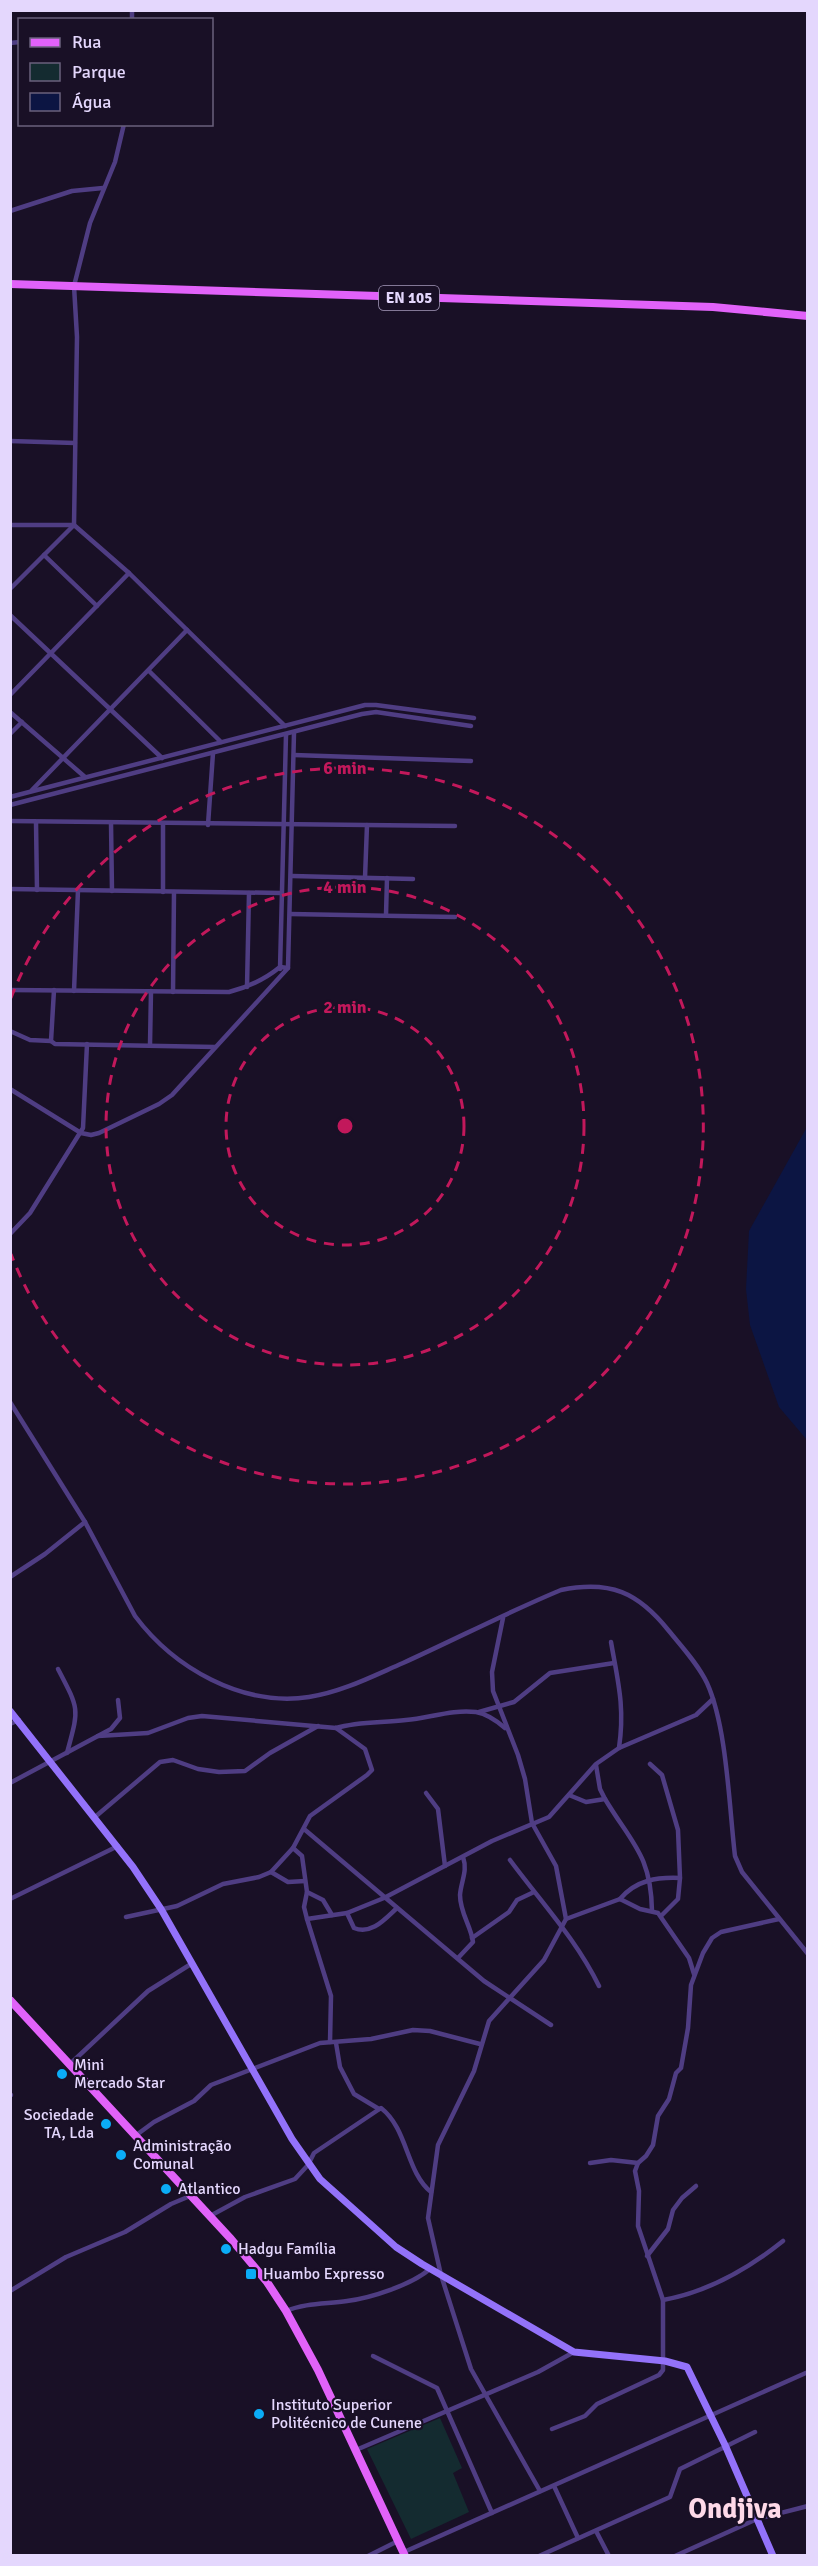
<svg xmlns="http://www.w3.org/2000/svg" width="818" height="2566" font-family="Signika,sans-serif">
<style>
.green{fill:#142b30}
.water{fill:#0c1543}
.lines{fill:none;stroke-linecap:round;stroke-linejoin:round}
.street{stroke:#4f3d83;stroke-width:4.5}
.secondary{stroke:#9372fa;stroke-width:7}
.primary{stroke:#e162f9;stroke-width:8}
.ring{fill:none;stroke:#c2185b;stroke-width:3;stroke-dasharray:10 8}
.poi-dot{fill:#0bacf6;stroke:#191026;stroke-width:2}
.labels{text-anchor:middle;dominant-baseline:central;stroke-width:4.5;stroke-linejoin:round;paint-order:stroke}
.shield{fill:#191026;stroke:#a79bbc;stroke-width:1.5}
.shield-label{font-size:15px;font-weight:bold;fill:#e4d7fd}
.poi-label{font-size:16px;fill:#e4d7fd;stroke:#191026;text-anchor:start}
.town-label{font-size:28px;font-weight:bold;fill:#fed9e8;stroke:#191026}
.centre{fill:#c2185b;stroke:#191026;stroke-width:3}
.ring-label{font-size:18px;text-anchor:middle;font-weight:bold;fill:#c2185b;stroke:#191026;stroke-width:4.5;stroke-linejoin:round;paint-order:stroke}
</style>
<rect width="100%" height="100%" fill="#191026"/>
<!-- green -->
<polygon class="green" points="440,2418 462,2468 453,2473 469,2512 411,2539 367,2449"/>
<!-- water -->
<polygon class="water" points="807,1127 807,1440 779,1407 750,1325 746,1289 749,1231"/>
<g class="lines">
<!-- street -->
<g class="street">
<polyline points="132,20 132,10"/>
<polyline points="10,43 20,42"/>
<polyline points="10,211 72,191 103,188"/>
<polyline points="10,441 75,443"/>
<polyline points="10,525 74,525 129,573 285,726"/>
<polyline points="44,555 97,606"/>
<polyline points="10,589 74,525 77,337 74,286 90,223 115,162 124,124"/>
<polyline points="10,615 162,758"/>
<polyline points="149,671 221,742"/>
<polyline points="10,695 129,573"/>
<polyline points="10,712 85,777"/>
<polyline points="10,734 22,722"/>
<polyline points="294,755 471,761"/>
<polyline points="32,790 187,630"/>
<polyline points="10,797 365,705 376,705 474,718"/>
<polyline points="10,805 362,714 376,712 471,726"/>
<polyline points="10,821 455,826"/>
<polyline points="36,822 37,890"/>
<polyline points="111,823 112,891"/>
<polyline points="208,825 213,753"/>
<polyline points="292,876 413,879"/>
<polyline points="365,878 367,825"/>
<polyline points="10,889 281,893"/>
<polyline points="163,892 163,824"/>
<polyline points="290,914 455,917"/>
<polyline points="386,915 387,878"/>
<polyline points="280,969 286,735"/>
<polyline points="247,987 249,893"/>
<path d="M10,990L229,992C249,987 264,980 280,967L288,968"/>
<polyline points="54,990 51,1041 55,1044 215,1047"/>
<polyline points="74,991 78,890"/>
<polyline points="173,992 174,892"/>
<polyline points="10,1031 30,1040 51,1041"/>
<polyline points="150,1045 151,991"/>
<polyline points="10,1089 81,1133 91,1135 99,1133 159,1104 172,1095 288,968 294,733"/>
<polyline points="10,1234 30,1213 83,1128 87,1044"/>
<path d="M10,1402L85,1522L135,1616C174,1668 242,1707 309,1697C342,1692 373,1676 403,1663C456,1639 508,1612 561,1590C610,1580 638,1592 669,1631C682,1647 698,1664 707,1683C727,1727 729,1806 735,1856L742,1872L808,1954"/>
<polyline points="10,1577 45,1554 85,1522"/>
<polyline points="503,1618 492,1672 493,1691 518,1755 525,1779 532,1823 556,1866 566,1919 544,1960 489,2021 474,2071 438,2145 428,2218 441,2275 471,2369 540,2491"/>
<path d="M611,1642C618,1682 625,1707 619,1748"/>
<path d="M58,1669C80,1711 79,1708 67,1753"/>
<polyline points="479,1712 514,1702 550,1673 614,1663"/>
<polyline points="10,1724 19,1720"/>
<path d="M98,1736L148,1733L188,1718L202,1716L336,1728C359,1721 382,1723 406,1720C429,1718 453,1709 476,1712C487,1714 497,1721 505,1728"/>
<polyline points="650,1764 662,1775 678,1830 680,1878 678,1899 661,1916"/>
<polyline points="596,1765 600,1789 605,1799"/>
<polyline points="10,1783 111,1729 120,1718 118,1700"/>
<polyline points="426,1793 438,1809 445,1866"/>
<path d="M569,1795L586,1802L605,1799C632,1844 651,1855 652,1911"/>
<polyline points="95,1817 160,1762 173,1760 198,1769 219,1772 245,1771 270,1753 318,1726"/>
<polyline points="304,1829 484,1981 551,2025"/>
<polyline points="293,1848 302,1856 307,1892 304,1907 307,1919 331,1996 330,2042"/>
<path d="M510,1860C541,1902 576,1939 599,1986"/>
<polyline points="271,1872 288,1882 305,1881"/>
<polyline points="307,1892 323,1900 332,1915"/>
<polyline points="10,1899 118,1846"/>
<path d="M620,1899C636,1880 657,1877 680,1878"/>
<path d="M347,1913L354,1928C372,1935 385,1919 397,1908"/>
<polyline points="126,1917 177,1906 223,1884 259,1877 271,1872 293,1848 310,1816 367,1775 372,1770 365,1749 336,1728"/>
<polyline points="307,1919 347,1913 384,1898 492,1841 549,1817 596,1764 619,1748 696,1715 713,1699"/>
<polyline points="566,1919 620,1899 640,1909 658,1913 689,1958 694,1974"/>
<polyline points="472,1938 509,1912 517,1900 534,1892"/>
<path d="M458,1958L473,1942C471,1926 460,1913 460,1895C461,1881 468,1871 463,1857"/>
<polyline points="336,2043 340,2067 354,2094 379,2109"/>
<polyline points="70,2064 148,1991 191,1964"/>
<polyline points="10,2095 11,2095"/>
<polyline points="135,2136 154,2122 194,2101 211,2085 320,2043 371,2039 413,2030 430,2031 480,2044"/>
<polyline points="590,2163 611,2160 638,2163"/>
<path d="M210,2216L245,2197L295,2179L308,2165L314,2153L381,2108C408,2129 406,2172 431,2192"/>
<polyline points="647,2256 668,2229 673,2210 682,2198 696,2186"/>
<polyline points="10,2291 66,2257 125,2232 171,2204 190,2196"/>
<path d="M663,2300C708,2292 748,2269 783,2241"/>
<path d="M286,2311C305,2303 326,2304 347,2301C371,2298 411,2285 430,2269"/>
<polyline points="373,2356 437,2388 492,2513"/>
<polyline points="552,2429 585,2416 597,2404 659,2375 663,2370 663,2300 638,2226 639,2191 635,2171 638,2163 646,2156 653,2145 658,2116 669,2099 676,2073 681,2068 688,2028 691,1985 703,1953 712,1938 721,1932 779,1919"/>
<polyline points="356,2450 538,2372 574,2352"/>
<polyline points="554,2486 578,2538"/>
<polyline points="596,2531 609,2556"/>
<polyline points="404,2552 808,2372"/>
<polyline points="368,2556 398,2541"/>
<polyline points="539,2556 670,2497 680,2469 755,2432"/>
<polyline points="675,2556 757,2519 808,2506"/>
</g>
<!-- secondary -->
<polyline class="secondary" points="10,1711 133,1867 161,1909 292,2139 320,2179 396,2247 422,2264 574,2352 665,2361 687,2367 725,2445 773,2556"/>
<!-- primary -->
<g class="primary">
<polyline points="10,284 713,307 808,316"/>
<polyline points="10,2000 231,2239 267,2282 286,2311 318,2370 405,2556"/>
</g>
</g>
<!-- distance rings -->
<g class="ring">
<circle cx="345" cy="1126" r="119"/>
<circle cx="345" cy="1126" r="239"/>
<path d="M11 998A358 358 0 1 1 11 1254"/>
</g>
<!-- markers -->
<g class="poi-dot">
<circle cx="62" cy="2074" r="6"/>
<circle cx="106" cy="2124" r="6"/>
<circle cx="121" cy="2155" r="6"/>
<circle cx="166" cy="2189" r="6"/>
<circle cx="226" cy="2249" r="6"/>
<rect x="245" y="2268" width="12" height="12" rx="3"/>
<circle cx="259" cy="2414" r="6"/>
</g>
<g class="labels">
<!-- shield labels -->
<rect class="shield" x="379" y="286" width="60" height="24" rx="4.5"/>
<g class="shield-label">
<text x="409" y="298">EN 105</text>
</g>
<!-- poi labels -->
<g class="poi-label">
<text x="74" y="2065">Mini<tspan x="74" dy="18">Mercado Star</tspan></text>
<text x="94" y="2115" text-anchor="end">Sociedade<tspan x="94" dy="18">TA, Lda</tspan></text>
<text x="133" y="2146">Administração<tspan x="133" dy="18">Comunal</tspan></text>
<text x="178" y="2189">Atlantico</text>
<text x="238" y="2249">Hadgu Família</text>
<text x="263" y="2274">Huambo Expresso</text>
<text x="271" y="2405">Instituto Superior<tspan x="271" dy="18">Politécnico de Cunene</tspan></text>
</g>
<!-- town labels -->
<g class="town-label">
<text x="735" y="2509">Ondjiva</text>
</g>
</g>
<circle cx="345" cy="1126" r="9" class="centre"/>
<g class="ring-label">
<text x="345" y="774">6 min</text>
<text x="345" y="893">4 min</text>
<text x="345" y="1013">2 min</text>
</g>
<!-- border -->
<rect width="818" height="2566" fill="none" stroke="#e4d7fd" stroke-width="24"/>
<!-- legend -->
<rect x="18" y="18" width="195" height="108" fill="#191026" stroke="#6a607c" stroke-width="1.5"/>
<rect x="30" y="38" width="30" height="9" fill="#e162f9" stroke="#6a607c" stroke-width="1.5"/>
<text x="72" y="48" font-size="18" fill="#e4d7fd">Rua</text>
<rect x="30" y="63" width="30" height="18" fill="#142b30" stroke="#6a607c" stroke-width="1.5"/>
<text x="72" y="78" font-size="18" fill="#e4d7fd">Parque</text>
<rect x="30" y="93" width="30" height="18" fill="#0c1543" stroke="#6a607c" stroke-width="1.5"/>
<text x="72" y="108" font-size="18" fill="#e4d7fd">Água</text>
</svg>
